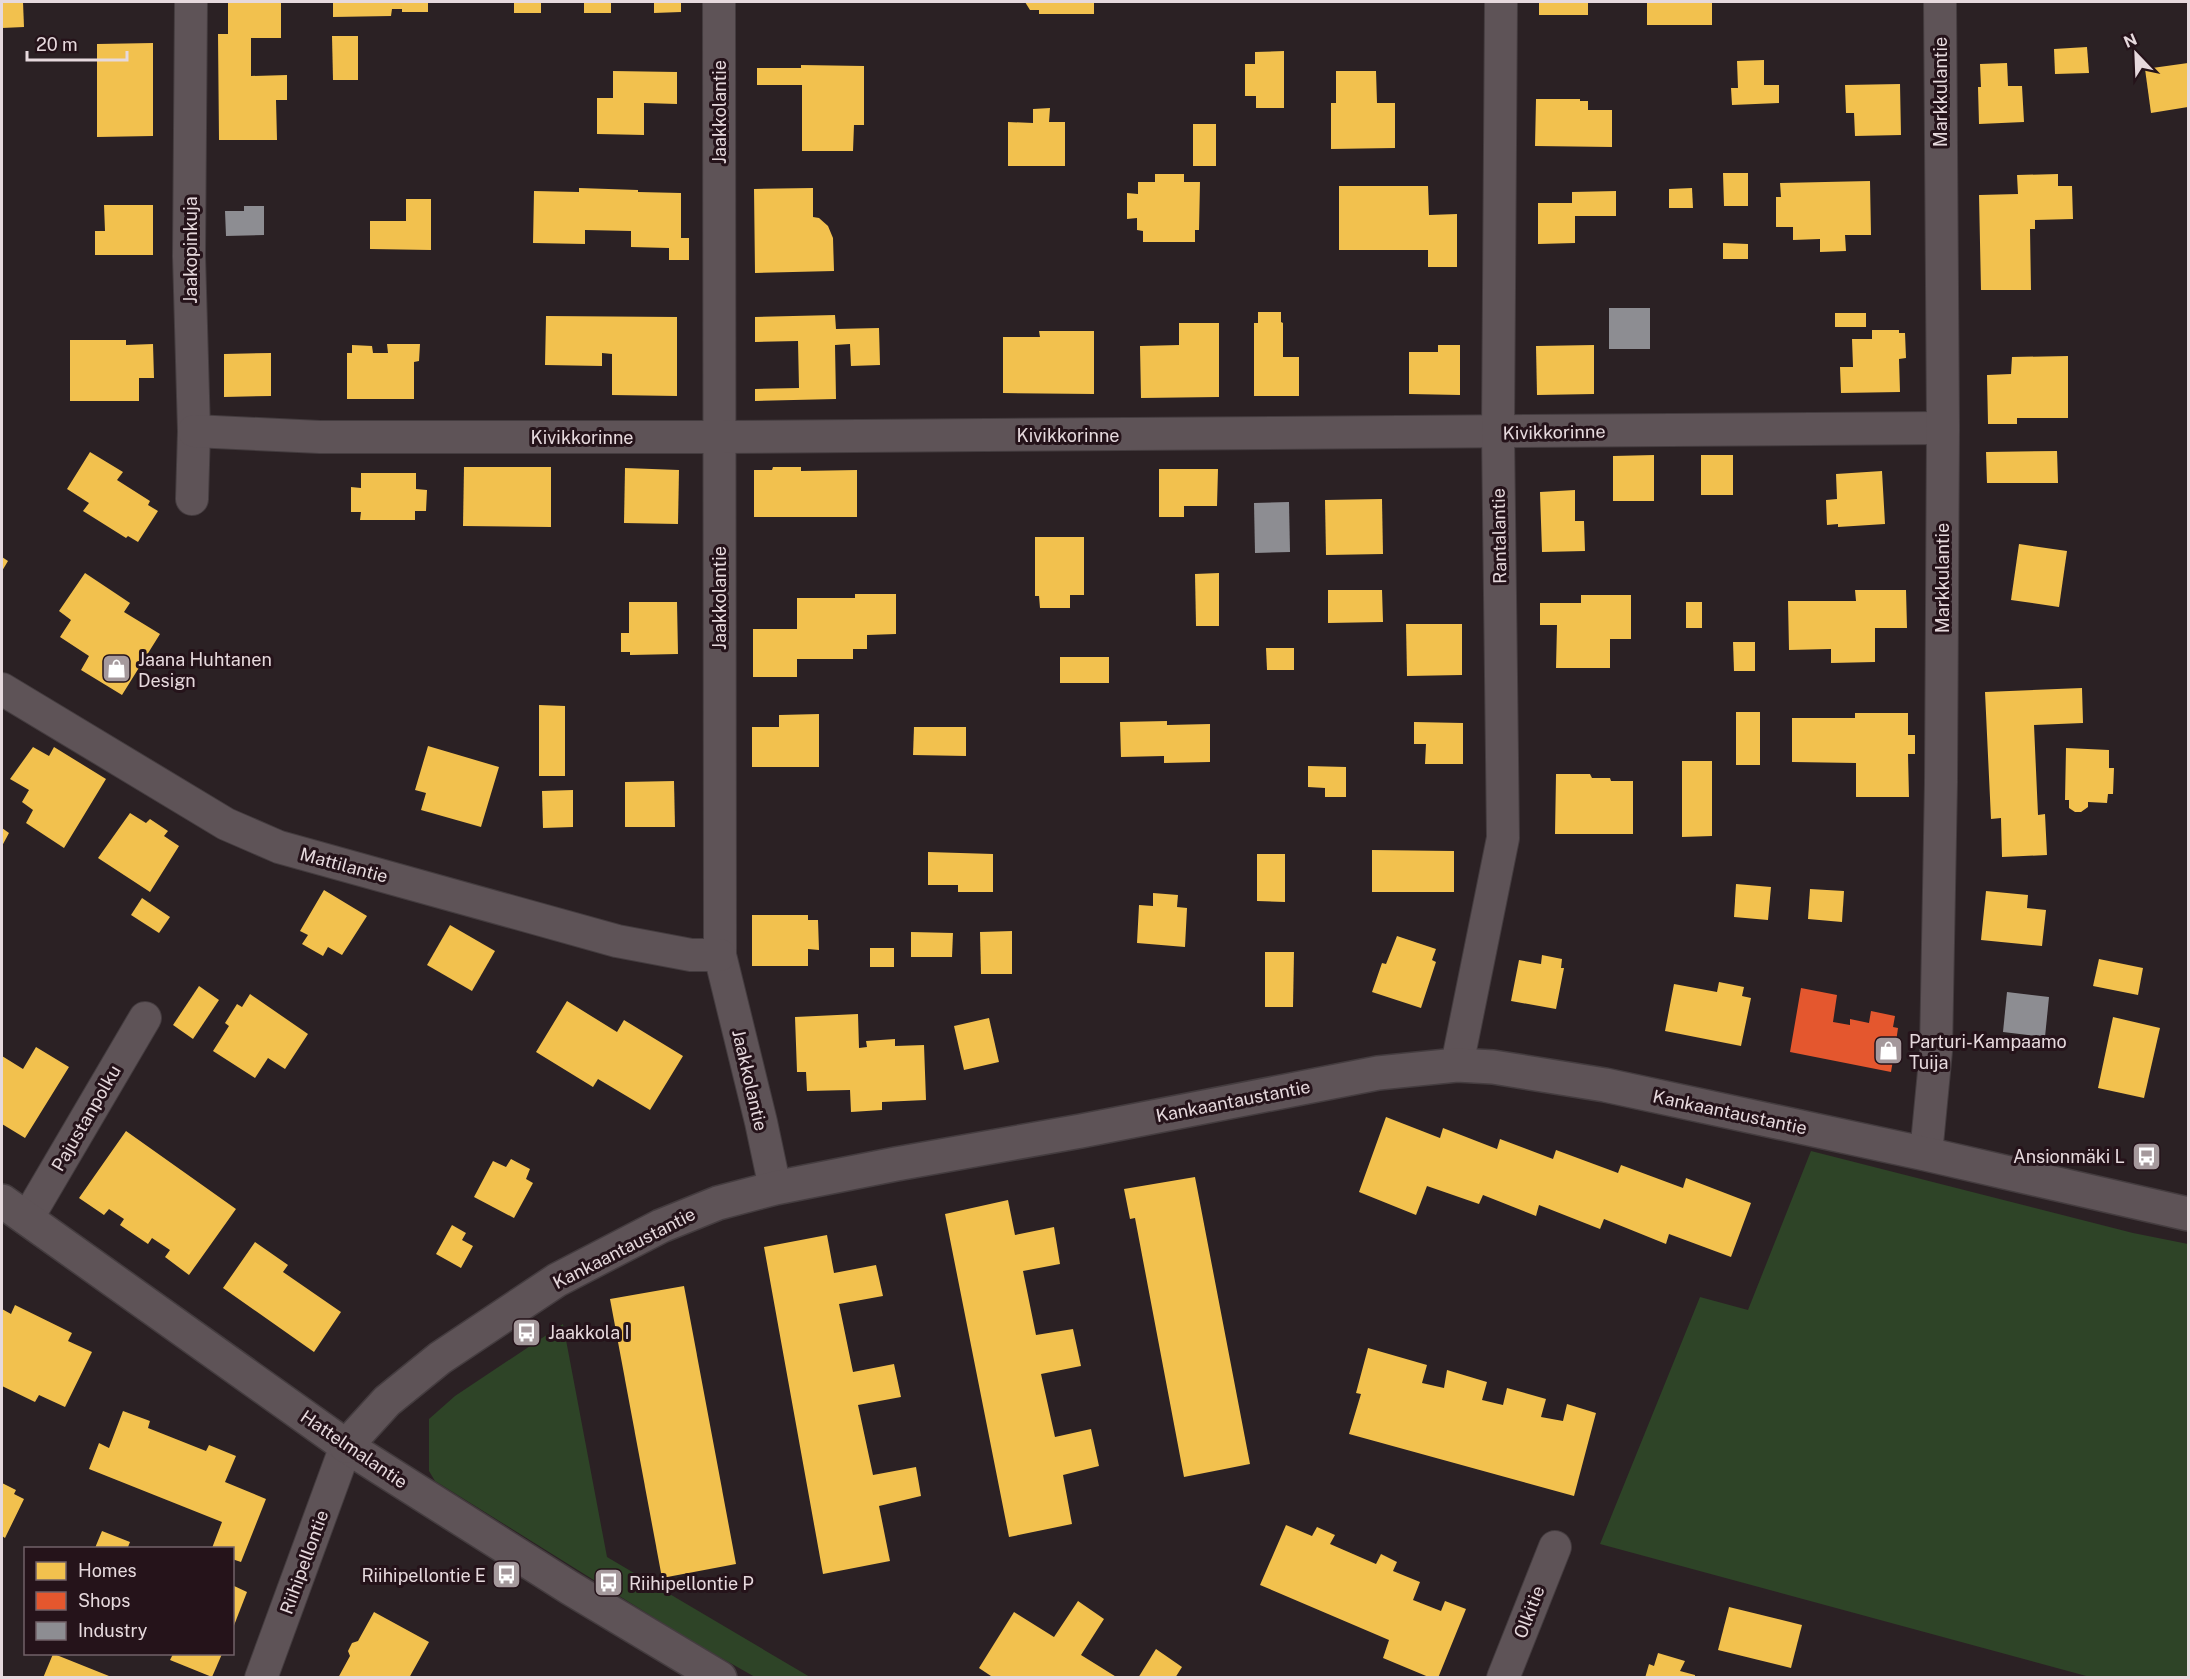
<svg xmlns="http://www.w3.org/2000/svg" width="2190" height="1679" font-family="'Public Sans',sans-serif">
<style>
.green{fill:#2e4427}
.homes{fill:#f2c14e}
.shops{fill:#e4572e}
.industry{fill:#8d8d92}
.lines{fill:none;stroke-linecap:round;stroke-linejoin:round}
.minor-casing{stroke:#443c3f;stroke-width:34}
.tertiary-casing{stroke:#443c3f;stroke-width:36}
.minor{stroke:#5e5357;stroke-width:32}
.tertiary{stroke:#5e5357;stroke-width:33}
.labels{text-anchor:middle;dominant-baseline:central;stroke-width:6;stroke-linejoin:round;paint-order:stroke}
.street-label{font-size:18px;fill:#e6d9dd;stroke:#25131a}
.poi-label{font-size:18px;fill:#e6d9dd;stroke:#25131a;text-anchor:start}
</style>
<rect width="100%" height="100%" fill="#2b2124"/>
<!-- green -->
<g class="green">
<polygon points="1811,1151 2133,1233 2188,1244 2188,1677 2090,1677 1600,1544 1700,1297 1748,1310"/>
<polygon points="563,1324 607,1557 810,1677 755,1677 693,1642 435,1481 429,1471 429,1419 455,1396"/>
</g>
<!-- homes -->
<g class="homes">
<polygon points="2,2 23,2 24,27 2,28"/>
<polygon points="228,2 281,2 281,38 251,38 251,76 287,75 287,100 276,100 277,140 219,140 218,34 228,34"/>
<polygon points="333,2 428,2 428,12 402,12 402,9 392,9 391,16 333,17"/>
<rect x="514" y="2" width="27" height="11"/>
<rect x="584" y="2" width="27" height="11"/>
<polygon points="654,2 681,2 681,12 654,13"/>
<polygon points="1025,2 1094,2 1094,14 1039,14 1039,10 1030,10"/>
<rect x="1539" y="2" width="49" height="13"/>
<rect x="1647" y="2" width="65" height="23"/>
<polygon points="332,36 358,36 358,80 333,80"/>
<polygon points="153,43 153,136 97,137 97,44"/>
<polygon points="2087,47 2089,73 2055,74 2054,49"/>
<polygon points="1284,51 1284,108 1256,108 1256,96 1245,96 1245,64 1255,64 1255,52"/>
<polygon points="1764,60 1764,85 1779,85 1779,103 1732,105 1731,88 1738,88 1737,61"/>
<polygon points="2007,63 2008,86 2022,86 2024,122 1979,124 1978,87 1981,87 1980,64"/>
<polygon points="2188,63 2188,107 2151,113 2145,69"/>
<polygon points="801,65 864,66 864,125 854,125 853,151 802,151 802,85 757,85 757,68 801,68"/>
<polygon points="613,71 677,72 677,104 644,103 644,135 597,134 597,98 613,98"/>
<polygon points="1336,71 1376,71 1377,103 1395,103 1395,148 1331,149 1331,103 1336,103"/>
<polygon points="1900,84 1901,135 1855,136 1854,113 1846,113 1845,85"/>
<polygon points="1536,99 1580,99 1580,101 1588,101 1588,110 1612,110 1612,147 1535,146"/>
<polygon points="1050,108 1049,122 1065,122 1065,166 1008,166 1008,122 1033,123 1033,109"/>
<rect x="1193" y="124" width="23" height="42"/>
<polygon points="1723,173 1748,173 1748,206 1724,206"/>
<polygon points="1155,174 1184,174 1184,182 1200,182 1199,230 1195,230 1195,242 1143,242 1143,231 1137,230 1137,218 1127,219 1127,193 1138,194 1138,182 1155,182"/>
<polygon points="2058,174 2058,186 2072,186 2073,219 2035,220 2035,229 2030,229 2031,290 1981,290 1979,195 2018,194 2017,175"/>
<polygon points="1870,181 1871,235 1845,235 1846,251 1820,252 1820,239 1793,240 1793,227 1776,227 1776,197 1781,197 1780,183"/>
<polygon points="1339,186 1428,186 1429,215 1457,214 1457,267 1428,267 1428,250 1339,250"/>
<polygon points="579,188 638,190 638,192 681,193 681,238 689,238 689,260 669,260 669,248 631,247 631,231 585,230 585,244 533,243 534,191 579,192"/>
<polygon points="813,188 813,217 819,218 828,226 833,238 834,271 755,273 754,189"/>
<polygon points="1692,188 1693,208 1669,208 1669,189"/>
<polygon points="1616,191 1616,216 1575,216 1575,243 1538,244 1538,203 1572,203 1572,192"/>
<polygon points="406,199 431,199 431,250 370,249 370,221 406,221"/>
<polygon points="104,205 153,205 153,255 95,255 95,231 105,231"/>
<polygon points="1723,243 1748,244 1748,259 1723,259"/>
<polygon points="1258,312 1281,312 1281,322 1283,323 1283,357 1299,357 1299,396 1254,396 1254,323 1258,323"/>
<rect x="1835" y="313" width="31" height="14"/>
<polygon points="835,315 836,329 879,328 880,365 851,366 850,344 835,345 836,399 755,401 755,389 799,388 798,341 755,342 755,317"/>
<polygon points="546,316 677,317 677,396 612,395 612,354 602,353 602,366 545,365"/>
<polygon points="1179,323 1219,323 1219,397 1141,398 1140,346 1179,345"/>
<polygon points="1872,330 1899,330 1899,333 1905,333 1906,358 1899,359 1900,392 1841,393 1840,367 1853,367 1852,339 1872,339"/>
<polygon points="1039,331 1094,331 1094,394 1003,393 1003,337 1040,337"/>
<polygon points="70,340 126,340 126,345 153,344 154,378 139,378 139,401 70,401"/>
<polygon points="387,344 420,344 419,361 414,362 414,399 347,399 347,353 352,353 352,345 372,346 373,353 388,353"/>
<polygon points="1438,345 1460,345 1460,395 1409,394 1409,352 1438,352"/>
<polygon points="1594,345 1594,394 1537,395 1536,346"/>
<polygon points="271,353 271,396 224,397 224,354"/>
<polygon points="2068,356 2068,418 2017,418 2017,424 1988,424 1987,375 2011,374 2012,357"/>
<polygon points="2057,451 2058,483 1987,483 1986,452"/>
<polygon points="90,452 123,472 117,480 150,501 148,505 158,511 138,542 128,536 126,538 83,511 89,503 67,489"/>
<polygon points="1654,455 1654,501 1613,501 1613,456"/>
<rect x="1701" y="455" width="32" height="40"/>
<polygon points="464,467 551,467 551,527 463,526"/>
<polygon points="773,467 801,467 801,471 857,470 857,517 754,517 754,470 772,470"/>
<polygon points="625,468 679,470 678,524 624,523"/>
<polygon points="1159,469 1218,469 1217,506 1184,506 1184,517 1159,517"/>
<polygon points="1882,471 1885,524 1838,527 1838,524 1827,525 1826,500 1837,499 1836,474"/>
<polygon points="361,473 416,473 416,489 427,490 426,511 415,511 415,520 360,520 361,512 351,512 351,487 361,488"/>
<polygon points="1575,490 1575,521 1584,521 1585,551 1542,552 1540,492"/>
<polygon points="1382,499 1383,554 1326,555 1325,500"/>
<polygon points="1035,537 1084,537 1084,595 1070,595 1070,608 1040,608 1039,596 1035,596"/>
<polygon points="2019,544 2067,551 2059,607 2011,600"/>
<polygon points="2,557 8,561 2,571"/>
<polygon points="85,573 130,603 124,612 160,634 122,695 81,670 89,656 60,637 71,620 59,611"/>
<polygon points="1219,573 1219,626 1196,626 1195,574"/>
<polygon points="1328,590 1382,590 1383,622 1328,623"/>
<polygon points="1855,590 1906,590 1907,628 1875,628 1875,662 1831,663 1831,649 1789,650 1788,601 1856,601"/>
<polygon points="855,594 896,594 896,634 867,635 867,649 853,649 853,659 797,659 797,677 753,677 753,629 797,629 797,598 855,598"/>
<polygon points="1581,595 1631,595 1631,639 1610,639 1610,668 1556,668 1557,625 1540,625 1540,603 1581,603"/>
<polygon points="629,602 677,602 678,654 630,655 630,652 621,652 621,633 629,633"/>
<rect x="1686" y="602" width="16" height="26"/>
<polygon points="1406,624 1462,624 1462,675 1407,676"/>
<polygon points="1733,642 1755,642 1755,671 1734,671"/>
<polygon points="1266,648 1294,648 1294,670 1267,670"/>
<rect x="1060" y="657" width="49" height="26"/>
<polygon points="2082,688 2083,723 2034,725 2038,815 2045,814 2047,855 2002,857 2001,818 1991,819 1985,692"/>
<polygon points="539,705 565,706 565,776 539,776"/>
<rect x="1736" y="712" width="24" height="53"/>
<polygon points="1855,713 1908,713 1908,735 1915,735 1915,754 1908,754 1909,797 1856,797 1856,763 1792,762 1792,718 1855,718"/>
<polygon points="819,714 819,767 752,767 752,727 779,727 779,715"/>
<polygon points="1167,721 1167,725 1210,724 1210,762 1164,763 1164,756 1121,757 1120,722"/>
<polygon points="1414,722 1463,723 1463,764 1425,764 1426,744 1414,744"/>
<polygon points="914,727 966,727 966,756 913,755"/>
<polygon points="428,746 499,767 481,827 421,810 426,793 415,790"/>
<polygon points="33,747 49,756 54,747 106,779 64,848 26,823 33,810 22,802 29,790 10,779"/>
<polygon points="2066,748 2109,750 2109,768 2114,768 2113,794 2108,794 2107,803 2088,802 2088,807 2081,812 2075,812 2069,808 2069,800 2065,800"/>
<polygon points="1682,761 1712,761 1712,836 1682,837"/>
<polygon points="1308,766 1346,767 1346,797 1325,797 1325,788 1308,787"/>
<polygon points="1556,774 1590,774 1592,778 1610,778 1611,781 1633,781 1633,834 1555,834"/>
<polygon points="674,781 675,827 625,827 625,782"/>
<polygon points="573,790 573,827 543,828 542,791"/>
<polygon points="130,813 146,823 150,819 168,831 164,836 179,846 150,892 98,858"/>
<polygon points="2,828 9,833 2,846"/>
<polygon points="1372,850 1454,851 1454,892 1372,892"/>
<polygon points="928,852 993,854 993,892 958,892 958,885 928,885"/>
<polygon points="1257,854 1285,854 1285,902 1257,901"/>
<polygon points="1736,884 1771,887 1768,920 1734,917"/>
<polygon points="1810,889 1844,891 1842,922 1808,919"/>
<polygon points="324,890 367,916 342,955 328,947 323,956 302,944 308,935 300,931"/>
<polygon points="1986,891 2028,895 2027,908 2046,910 2042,946 1981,940"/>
<polygon points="1153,893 1178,895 1177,907 1187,908 1185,947 1137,943 1139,905 1153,906"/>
<polygon points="142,898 170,917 159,933 131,915"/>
<polygon points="752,915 808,915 808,920 818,920 819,950 808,949 808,966 752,966"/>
<polygon points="450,925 495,951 472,991 427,965"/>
<polygon points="1012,931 1012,974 981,974 980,932"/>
<polygon points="911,932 953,933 952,957 911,957"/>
<polygon points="1397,936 1436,949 1432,960 1436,962 1421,1008 1372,992 1382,963 1386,964"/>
<rect x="870" y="948" width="24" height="19"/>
<polygon points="1265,952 1294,952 1293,1007 1265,1007"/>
<polygon points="1542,955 1562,959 1561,968 1564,968 1556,1009 1511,1001 1519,960 1541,964"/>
<polygon points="2099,959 2143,968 2138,995 2093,986"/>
<polygon points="1719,982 1744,987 1742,996 1751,998 1741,1046 1665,1031 1674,984 1717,992"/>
<polygon points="199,986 219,1000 193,1039 173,1025"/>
<polygon points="250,994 308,1034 285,1069 268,1058 255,1078 213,1051 229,1026 225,1023 237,1004 242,1007"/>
<polygon points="567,1001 617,1032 624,1020 683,1056 650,1110 598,1079 593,1087 536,1052"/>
<polygon points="858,1014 859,1048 867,1047 866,1041 895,1039 895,1046 924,1045 926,1100 882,1102 882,1110 851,1112 850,1090 807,1091 806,1072 797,1072 795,1017"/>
<polygon points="2113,1017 2160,1028 2144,1098 2098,1088"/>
<polygon points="989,1018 999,1062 964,1070 954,1026"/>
<polygon points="36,1047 69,1067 25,1138 2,1124 2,1056 23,1069"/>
<polygon points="1386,1117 1440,1138 1443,1128 1497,1149 1500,1139 1553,1159 1556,1150 1618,1173 1621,1165 1683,1188 1686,1178 1751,1203 1731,1257 1669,1234 1666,1244 1604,1219 1600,1229 1539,1205 1536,1216 1483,1195 1479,1204 1427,1186 1416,1215 1359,1192"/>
<polygon points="126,1131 236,1209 189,1275 165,1257 170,1250 152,1238 148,1244 120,1225 124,1219 109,1209 104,1215 79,1198"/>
<polygon points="511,1159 530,1169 526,1179 533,1183 514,1218 474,1197 493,1161 506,1167"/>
<polygon points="1195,1177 1250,1464 1184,1477 1135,1218 1130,1219 1124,1189"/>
<polygon points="1008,1200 1015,1235 1054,1227 1060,1264 1023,1271 1036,1335 1073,1329 1081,1366 1041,1374 1055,1437 1091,1429 1099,1466 1063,1475 1072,1524 1009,1537 945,1214"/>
<polygon points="452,1225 466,1233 462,1240 473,1246 461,1268 436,1254"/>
<polygon points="827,1235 834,1273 876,1265 883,1296 839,1304 853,1372 894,1364 901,1397 858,1405 873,1475 916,1467 921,1496 879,1506 890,1561 823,1574 764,1247"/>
<polygon points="255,1242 288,1265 283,1272 341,1312 314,1352 223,1288"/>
<polygon points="684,1286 736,1564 662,1578 610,1299"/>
<polygon points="15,1305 72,1333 68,1341 92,1352 65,1407 39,1395 35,1402 2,1386 2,1309 11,1314"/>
<polygon points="1368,1348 1427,1365 1422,1383 1444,1388 1447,1370 1487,1382 1482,1400 1503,1405 1507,1388 1546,1399 1541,1417 1563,1421 1567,1404 1596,1413 1574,1496 1349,1434 1361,1394 1356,1393"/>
<polygon points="123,1411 150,1421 148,1428 206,1451 209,1445 236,1456 225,1482 266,1499 241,1562 232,1559 232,1548 212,1548 222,1522 89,1469 99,1443 109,1448"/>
<polygon points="2,1483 16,1490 14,1494 24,1499 5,1538 2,1536"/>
<polygon points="1286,1525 1312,1536 1317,1527 1335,1535 1330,1544 1376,1564 1381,1554 1397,1562 1393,1571 1420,1582 1413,1600 1441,1611 1445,1601 1466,1609 1438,1678 1431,1678 1383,1658 1389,1640 1260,1585"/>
<polygon points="102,1531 130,1542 128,1547 132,1548 95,1548"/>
<polygon points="232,1585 247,1592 233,1628 232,1628"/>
<polygon points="1078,1601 1104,1619 1081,1655 1118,1678 994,1678 979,1668 1014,1612 1054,1637"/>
<polygon points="1729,1607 1802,1625 1791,1668 1718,1650"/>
<polygon points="374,1612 429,1642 409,1678 338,1678 350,1656 348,1651 352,1643 358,1641"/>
<polygon points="1156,1649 1182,1667 1175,1678 1138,1678"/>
<polygon points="1658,1653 1685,1661 1680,1671 1695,1675 1695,1678 1645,1678 1649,1664 1654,1666"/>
<polygon points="53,1654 54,1654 114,1678 43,1678"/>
<polygon points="173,1654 222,1654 212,1677 170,1660"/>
</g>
<!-- shops -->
<polygon class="shops" points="1801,988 1837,995 1833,1022 1850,1025 1850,1019 1869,1023 1871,1011 1895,1016 1893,1027 1898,1028 1896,1042 1899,1042 1896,1060 1893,1060 1891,1072 1790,1052"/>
<!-- industry -->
<g class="industry">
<polygon points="244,206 264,206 264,235 226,236 225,211 244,211"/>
<rect x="1609" y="308" width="41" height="41"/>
<polygon points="1289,502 1290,552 1255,553 1254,503"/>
<polygon points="2007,992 2049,997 2045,1037 2003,1032"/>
</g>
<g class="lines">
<defs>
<g id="minor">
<polyline points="191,2 189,256 194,431 192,499"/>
<polyline points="719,2 720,955 761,1122 775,1188"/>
<polyline points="194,431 320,437 718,437 1943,428"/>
<polyline points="2,689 226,824 279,847 617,941 691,955 720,955"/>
<polyline points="1457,1065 1503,838 1498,433 1501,2"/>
<polyline points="1926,1154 1936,1051 1941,782 1943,428 1940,2"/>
<polyline points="27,1219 145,1018"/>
<polyline points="261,1678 346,1446"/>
<polyline points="1503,1678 1555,1547"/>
</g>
<g id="tertiary">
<polyline points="2,1201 346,1446 570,1588 720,1678"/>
<polyline points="346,1446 387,1401 440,1358 557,1280 661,1226 718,1203 775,1188 896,1164 1081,1131 1378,1073 1457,1065 1493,1067 1605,1085 1926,1154 2188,1214"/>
</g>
</defs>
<!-- minor casing -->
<use href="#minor" class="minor-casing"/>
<!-- tertiary casing -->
<use href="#tertiary" class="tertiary-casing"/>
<!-- minor -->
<use href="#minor" class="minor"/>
<!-- tertiary -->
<use href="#tertiary" class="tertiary"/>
</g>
<!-- icons -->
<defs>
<symbol id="shop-square" viewBox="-11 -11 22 22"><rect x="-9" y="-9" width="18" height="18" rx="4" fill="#a5999c" stroke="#25131a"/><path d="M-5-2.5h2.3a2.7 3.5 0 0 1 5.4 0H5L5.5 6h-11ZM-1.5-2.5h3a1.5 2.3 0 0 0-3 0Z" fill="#fff"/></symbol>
<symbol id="bus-square" viewBox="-11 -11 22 22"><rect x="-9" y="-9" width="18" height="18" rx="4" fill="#a5999c" stroke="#25131a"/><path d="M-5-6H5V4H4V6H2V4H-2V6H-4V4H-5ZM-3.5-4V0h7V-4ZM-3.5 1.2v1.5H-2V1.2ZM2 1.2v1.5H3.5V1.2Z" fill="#fff"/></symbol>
</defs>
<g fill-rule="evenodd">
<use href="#shop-square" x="100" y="652" width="33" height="33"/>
<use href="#shop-square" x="1872" y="1034" width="33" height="33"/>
<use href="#bus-square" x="2130" y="1140" width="33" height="33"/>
<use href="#bus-square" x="510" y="1316" width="33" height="33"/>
<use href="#bus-square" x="490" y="1558" width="33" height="33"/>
<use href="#bus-square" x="592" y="1566" width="33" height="33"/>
</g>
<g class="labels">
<!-- street labels -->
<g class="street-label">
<text transform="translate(1940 92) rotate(-90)">Markkulantie</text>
<text transform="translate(719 112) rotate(-90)">Jaakkolantie</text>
<text transform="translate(190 250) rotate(-90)">Jaakopinkuja</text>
<text transform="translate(1554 432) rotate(-1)">Kivikkorinne</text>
<text x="1068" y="435">Kivikkorinne</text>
<text x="582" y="437">Kivikkorinne</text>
<text transform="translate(1499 536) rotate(-91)">Rantalantie</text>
<text transform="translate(1942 578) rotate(-90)">Markkulantie</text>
<text transform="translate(719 598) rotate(-90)">Jaakkolantie</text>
<text transform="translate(344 865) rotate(15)">Mattilantie</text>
<text transform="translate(750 1080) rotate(77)">Jaakkolantie</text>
<text transform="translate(1233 1101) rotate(-11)">Kankaantaustantie</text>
<text transform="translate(1730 1112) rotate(12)">Kankaantaustantie</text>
<text transform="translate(86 1118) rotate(-60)">Pajustanpolku</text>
<text transform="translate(624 1248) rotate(-27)">Kankaantaustantie</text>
<text transform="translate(354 1449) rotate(34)">Hattelmalantie</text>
<text transform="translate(304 1562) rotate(-70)">Riihipellontie</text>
<text transform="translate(1529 1612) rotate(-69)">Olkitie</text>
</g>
<!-- poi labels -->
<g class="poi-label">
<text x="138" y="659">Jaana Huhtanen<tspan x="138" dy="21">Design</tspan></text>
<text x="1909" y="1041">Parturi-Kampaamo<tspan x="1909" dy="21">Tuija</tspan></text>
<text x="2125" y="1156" text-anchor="end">Ansionmäki L</text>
<text x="548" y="1332">Jaakkola I</text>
<text x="486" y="1575" text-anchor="end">Riihipellontie E</text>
<text x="629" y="1583">Riihipellontie P</text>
</g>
</g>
<!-- border -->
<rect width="2190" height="1679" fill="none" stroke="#e6d9dd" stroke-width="6"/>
<!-- legend -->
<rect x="24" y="1547" width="210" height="108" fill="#25131a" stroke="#726268" stroke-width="1.5"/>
<rect x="36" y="1562" width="30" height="18" fill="#f2c14e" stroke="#726268" stroke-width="1.5"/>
<text x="78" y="1577" font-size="18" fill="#e6d9dd">Homes</text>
<rect x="36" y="1592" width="30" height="18" fill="#e4572e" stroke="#726268" stroke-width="1.5"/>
<text x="78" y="1607" font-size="18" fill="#e6d9dd">Shops</text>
<rect x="36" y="1622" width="30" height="18" fill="#8d8d92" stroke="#726268" stroke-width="1.5"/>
<text x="78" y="1637" font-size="18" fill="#e6d9dd">Industry</text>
<!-- north arrow -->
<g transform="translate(2136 54) rotate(337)" stroke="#25131a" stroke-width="4.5" paint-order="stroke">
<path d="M0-4.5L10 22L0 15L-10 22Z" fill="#e6d9dd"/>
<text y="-9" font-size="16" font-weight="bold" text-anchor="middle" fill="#e6d9dd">N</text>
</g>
<!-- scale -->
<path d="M27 51v9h100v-9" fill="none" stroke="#e6d9dd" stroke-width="3"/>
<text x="36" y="51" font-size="18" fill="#e6d9dd" stroke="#25131a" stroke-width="4.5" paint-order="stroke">20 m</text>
</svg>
